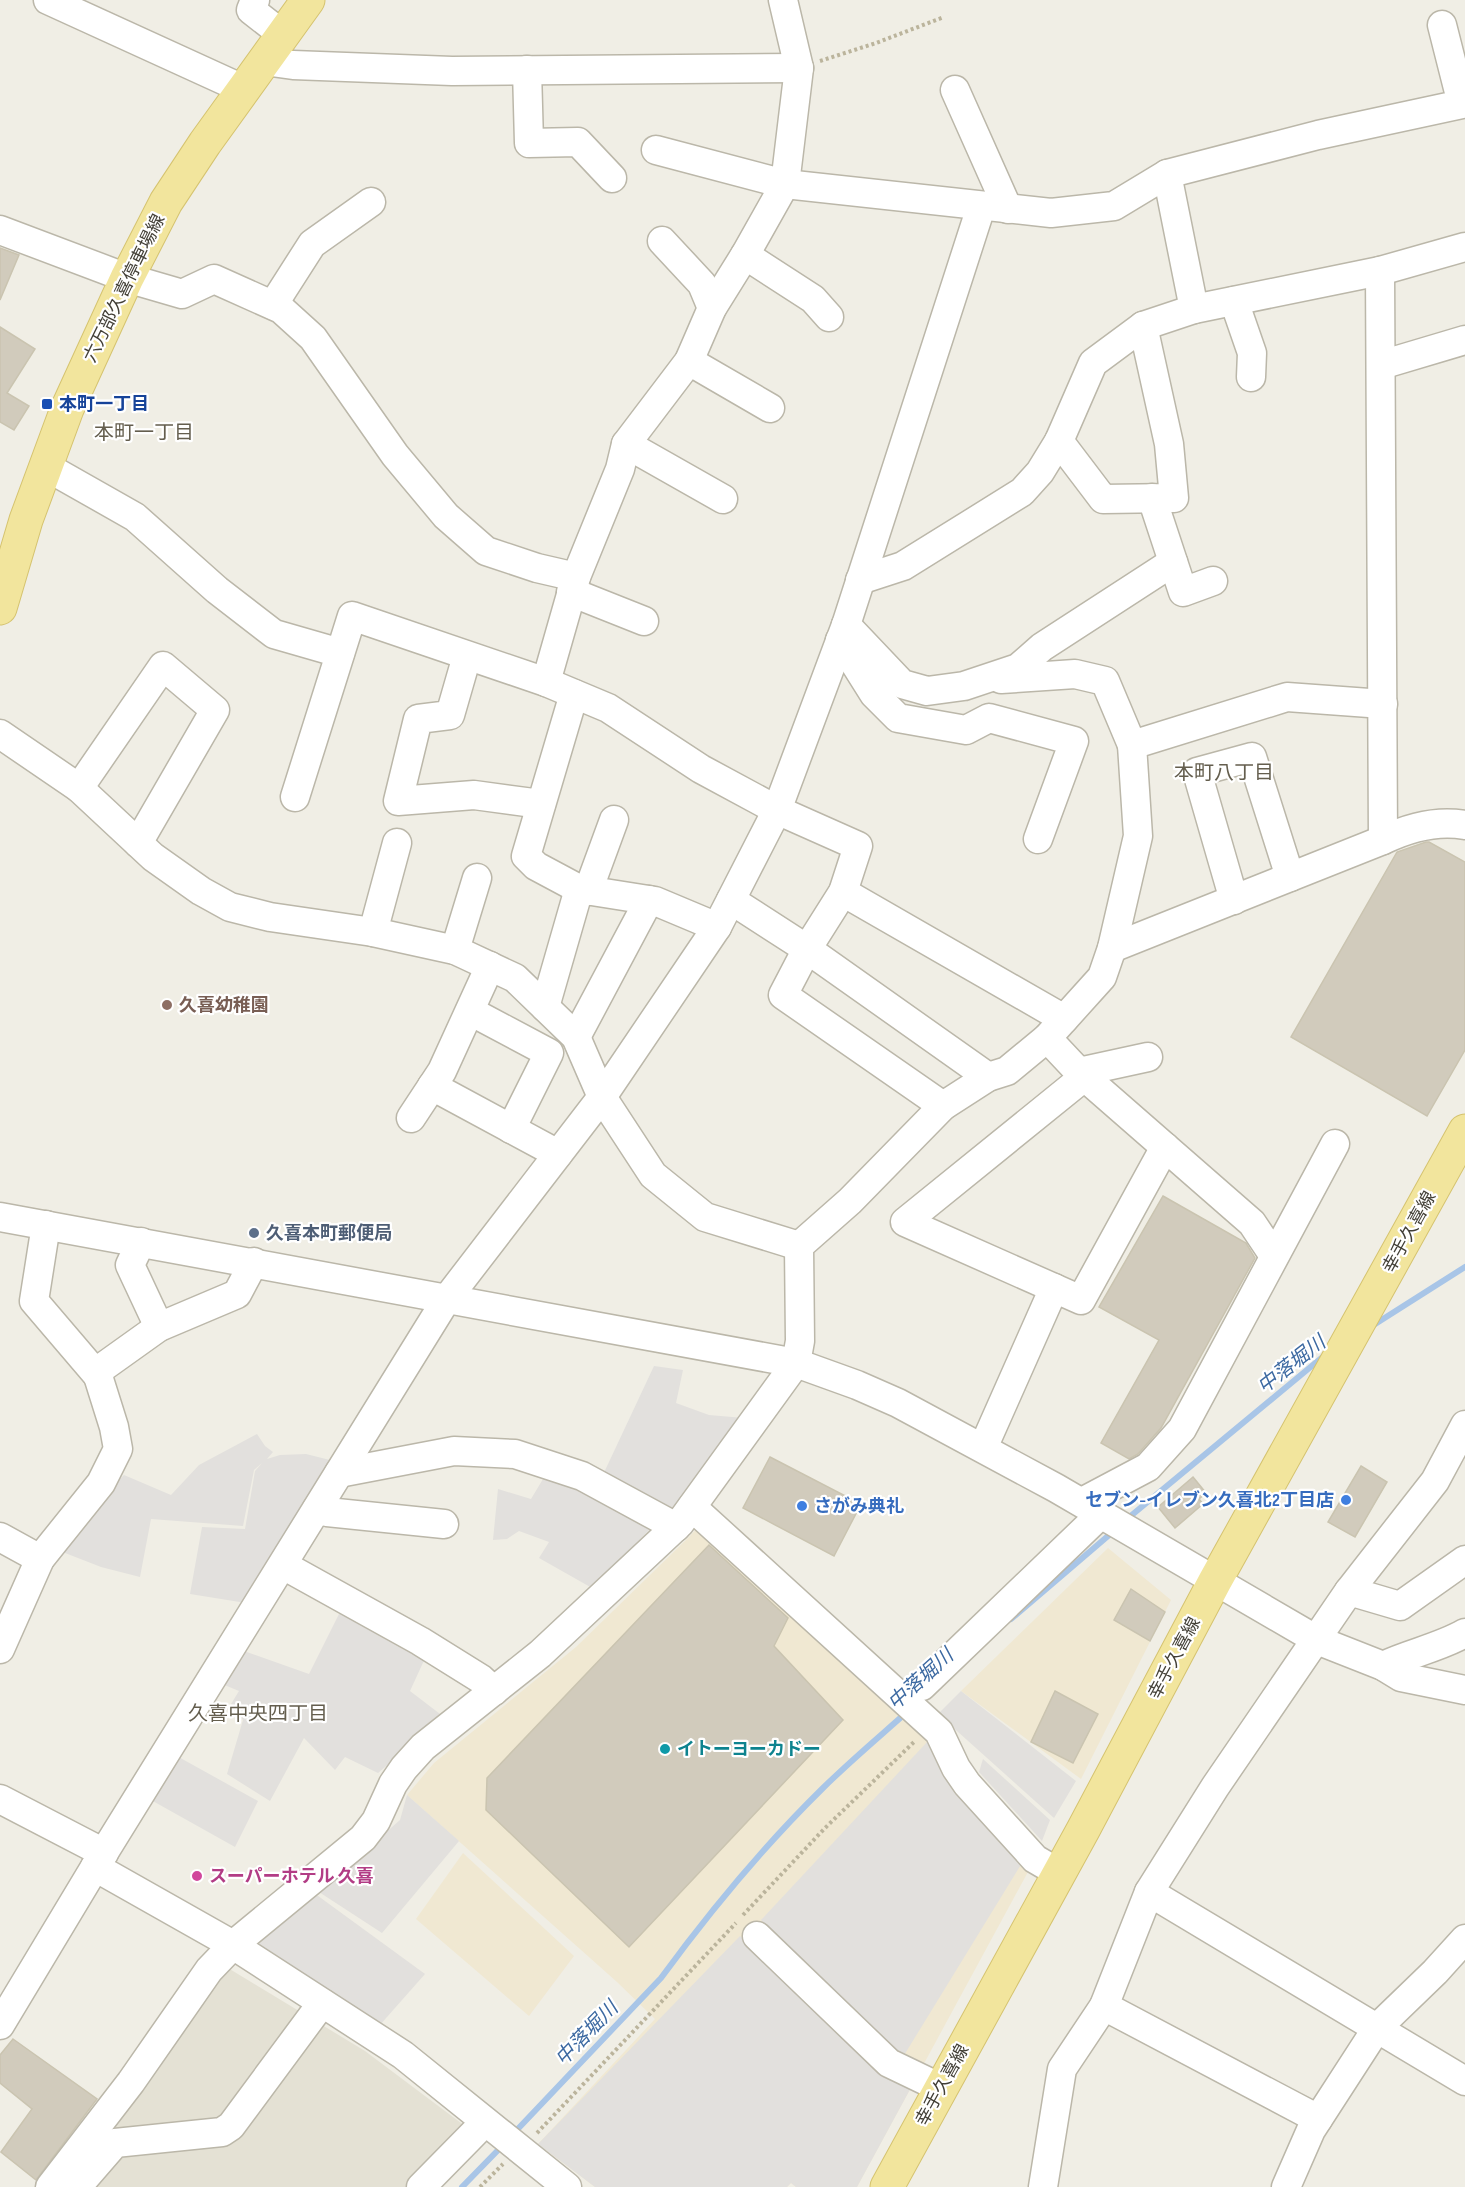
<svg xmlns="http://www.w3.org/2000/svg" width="1465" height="2187" font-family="'Sofia Sans Condensed','Noto Sans JP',sans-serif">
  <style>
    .residential { fill: #e4e1d4 }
    .commercial { fill: #f0e8d2 }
    .parking { fill: #e2e0dd }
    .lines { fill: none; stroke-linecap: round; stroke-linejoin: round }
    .stream { stroke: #a8c5e7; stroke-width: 6 }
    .building { fill: #d1cbbc; stroke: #cac4b0; stroke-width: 1.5 }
    .minor-casing { stroke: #bbb7a9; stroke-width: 31 }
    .major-casing { stroke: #d5c36f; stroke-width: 35 }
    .path { stroke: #bbb49c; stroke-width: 4; stroke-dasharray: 3 3; stroke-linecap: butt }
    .minor { stroke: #fff; stroke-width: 28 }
    .major { stroke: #f2e59d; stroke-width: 33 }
    .transit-dot { fill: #1a4fb4; stroke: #fff; stroke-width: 2 }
    .education-dot { fill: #8d6e63; stroke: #fff; stroke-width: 2 }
    .service-dot { fill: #5c6f8a; stroke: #fff; stroke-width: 2 }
    .shop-dot { fill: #3f7fe0; stroke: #fff; stroke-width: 2 }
    .culture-dot { fill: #0f9aa8; stroke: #fff; stroke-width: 2 }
    .hotel-dot { fill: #d1479c; stroke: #fff; stroke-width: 2 }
    .labels { text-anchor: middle; stroke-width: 4.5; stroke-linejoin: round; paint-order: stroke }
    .street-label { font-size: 18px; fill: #423f36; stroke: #fff }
    .transit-label { font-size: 18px; font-weight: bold; fill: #164399; stroke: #fff; text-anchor: start }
    .education-label { font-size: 18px; font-weight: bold; fill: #785e54; stroke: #fff; text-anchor: start }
    .service-label { font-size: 18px; font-weight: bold; fill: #4e5e75; stroke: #fff; text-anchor: start }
    .shop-label { font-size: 18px; font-weight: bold; fill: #366cbe; stroke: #fff; text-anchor: end }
    .culture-label { font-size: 18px; font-weight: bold; fill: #0d838f; stroke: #fff; text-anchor: start }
    .hotel-label { font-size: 18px; font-weight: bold; fill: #b23c85; stroke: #fff; text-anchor: start }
    .neighbourhood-label { font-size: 20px; fill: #645e4e; stroke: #fff }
    .water-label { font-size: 20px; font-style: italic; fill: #3c69a1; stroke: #fff }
  </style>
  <rect width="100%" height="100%" fill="#f0eee5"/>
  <polygon class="residential" points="228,1968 365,2051 481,2138 434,2187 59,2187"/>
  <g class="commercial">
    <polygon points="714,1510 942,1718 1015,1854 1035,1859 857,2187 796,2187 791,2183 787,2187 595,2187 538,2144 655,2019 617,1982 407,1795 434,1763 576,1647 688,1538"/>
    <polygon points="1108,1548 1171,1600 1081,1779 961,1691"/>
    <polygon points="463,1853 574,1956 529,2016 416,1919"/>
  </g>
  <g class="parking">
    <polygon points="654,1366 683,1370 676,1403 709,1415 744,1418 714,1464 664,1516 601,1479"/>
    <polygon points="257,1434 265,1446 273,1452 267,1459 280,1455 306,1454 334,1461 246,1603 190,1594 202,1527 245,1529 255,1471 262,1463 254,1470 243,1526 151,1519 140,1577 101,1567 60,1551 103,1496 124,1475 171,1495 199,1465"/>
    <polygon points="546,1474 657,1522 592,1588 539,1558 549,1542 519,1531 507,1539 493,1540 498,1489 531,1499"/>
    <polygon points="344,1604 427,1654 410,1691 444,1717 378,1773 345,1757 335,1770 304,1738 270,1801 227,1774 243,1720 231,1704 239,1691 222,1684 241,1650 309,1674"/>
    <polygon points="961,1691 1076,1781 1054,1818 938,1714"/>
    <polygon points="928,1741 1022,1863 903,2057 761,1920"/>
    <polygon points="175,1755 258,1801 235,1847 151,1800"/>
    <polygon points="983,1759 1050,1820 1042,1841 979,1772"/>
    <polygon points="407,1795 459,1841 382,1933 319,1892 400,1820"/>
    <polygon points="314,1893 425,1974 379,2026 258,1947 257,1938"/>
    <polygon points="740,1936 913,2084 857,2187 796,2187 791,2183 787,2187 595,2187 538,2144"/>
  </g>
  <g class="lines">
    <g class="stream">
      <polyline points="1372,1326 1465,1267"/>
      <polyline points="1127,1519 1325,1355"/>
      <polyline points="1011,1619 1115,1530"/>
      <path d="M514 2133 661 1978C708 1914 765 1845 822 1789 849 1762 879 1737 907 1712"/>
      <polyline points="462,2187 503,2145"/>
    </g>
  </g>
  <g class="building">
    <polygon points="0,248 19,255 0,300"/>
    <polygon points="0,327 35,349 7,393 29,406 14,430 0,422"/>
    <polygon points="1426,842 1429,842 1465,862 1465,1050 1427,1116 1291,1037 1397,852"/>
    <polygon points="1163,1196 1246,1243 1255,1258 1161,1428 1138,1454 1129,1459 1101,1443 1159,1340 1099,1307"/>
    <polygon points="770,1457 861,1504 834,1556 743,1508"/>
    <polygon points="1361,1466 1387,1482 1355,1537 1328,1522"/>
    <polygon points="1193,1477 1206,1493 1199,1499 1203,1504 1175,1528 1158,1507"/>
    <polygon points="709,1545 788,1618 774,1646 843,1720 629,1947 486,1810 487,1778"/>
    <polygon points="1131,1589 1165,1612 1150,1641 1114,1620"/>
    <polygon points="1055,1691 1098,1714 1073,1763 1031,1742"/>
    <polygon points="13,2039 97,2099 36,2180 1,2152 32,2109 0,2083 0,2055"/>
  </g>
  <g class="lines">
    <defs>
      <g id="minor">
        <polyline points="48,0 243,89"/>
        <polyline points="255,0 251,10 283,35"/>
        <polyline points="264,61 293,65 452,71 799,68"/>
        <polyline points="527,70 529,143 578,142 612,178"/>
        <polyline points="955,90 1008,209"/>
        <polyline points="656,150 785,184 1051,213 1114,206 1167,174 1318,135 1462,104 1442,25"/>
        <polyline points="1167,174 1194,309 1380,271 1465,247"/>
        <polyline points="0,230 127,278 182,294 214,279 281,309 313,338 395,455 446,516 486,551 537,568 576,577"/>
        <polyline points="662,241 702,284 712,308"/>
        <polyline points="745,255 813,299 829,317"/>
        <polyline points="1380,271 1383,840"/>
        <polyline points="1234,301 1252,353 1251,377"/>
        <polyline points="273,305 312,244 371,202"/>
        <polyline points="689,361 770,408"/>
        <polyline points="1381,365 1465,340"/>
        <polyline points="1059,441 1103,499 1174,498 1169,444 1143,326"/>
        <polyline points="626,444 723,499"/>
        <polyline points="45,466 135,517 217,590 274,634 340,653"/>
        <polyline points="1152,498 1183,592 1213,581"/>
        <polyline points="860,580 903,566 1022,492 1040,472 1059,441 1093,363 1143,326 1194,309"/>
        <polyline points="571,592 644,621"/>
        <polyline points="846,625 902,684 927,691 964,686 1018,668 1042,647 1173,562"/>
        <polyline points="840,640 874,694 898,718 966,730 989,718 1074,741 1038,839"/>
        <polyline points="467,656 450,715 418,719 398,801 474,795 541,804"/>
        <polyline points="1001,679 1075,674 1105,681 1132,745"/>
        <polyline points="546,682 576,577 620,469 626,444 689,361 712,308 745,255 785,184 799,68 783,0"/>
        <polyline points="574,694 526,856 536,866 579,889 655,901 717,927"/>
        <polyline points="0,734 79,788 153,857 201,891 230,907 270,917 373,932 455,950 515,978 576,1037 602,1097 653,1175 705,1217 799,1246"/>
        <polyline points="79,788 163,666 215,710 138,843"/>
        <polyline points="295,797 352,616 546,682 608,708 701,769 777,810 858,846 843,892 807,949 783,995 943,1106"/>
        <polyline points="588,891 614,820"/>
        <polyline points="843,892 1064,1019"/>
        <polyline points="731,900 807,949 988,1077"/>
        <polyline points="1234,900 1197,772 1252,757 1290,877"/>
        <polyline points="373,932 397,843"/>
        <path d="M1112 948 1383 840C1408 828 1437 820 1465 825"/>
        <polyline points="455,950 477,878"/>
        <polyline points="545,1007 579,889"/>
        <polyline points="470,1011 549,1053 511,1129"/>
        <polyline points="576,1037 649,900"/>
        <polyline points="1047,1038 1079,1072 1252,1223 1274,1256"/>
        <polyline points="1079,1072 1148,1057"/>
        <polyline points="1084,1077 905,1222 1081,1300 1165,1147"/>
        <polyline points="432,1086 558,1154"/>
        <polyline points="411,1118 442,1071 490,966"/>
        <polyline points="0,1217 796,1363 857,1385 898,1403 1056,1488 1317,1640 1383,1666 1401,1677 1465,1690"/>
        <polyline points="46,1225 34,1301 98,1376"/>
        <polyline points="141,1242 130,1265 159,1327"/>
        <polyline points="983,1448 1054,1288"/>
        <polyline points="339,1473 454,1451 515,1454 582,1476 676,1527"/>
        <polyline points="1082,1502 1148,1467 1182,1429 1335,1144"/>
        <polyline points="692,1507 939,1732 956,1768 967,1784 1035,1859 1059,1873"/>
        <polyline points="317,1509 327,1512 444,1524"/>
        <polyline points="0,1537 40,1559"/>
        <polyline points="283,1565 420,1641 481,1679 494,1691"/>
        <polyline points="1349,1591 1400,1606 1465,1560"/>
        <polyline points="0,1649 40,1559 101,1483 118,1449 114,1427 98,1376 103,1367 159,1327 237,1294 254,1262"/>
        <path d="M1383 1666C1410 1653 1439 1648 1465 1633"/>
        <polyline points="922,1686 1101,1514"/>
        <polyline points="0,1799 104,1853"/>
        <polyline points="95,1867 233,1945 403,2055 567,2187"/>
        <polyline points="1149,1892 1465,2081"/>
        <polyline points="757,1936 889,2063 941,2088"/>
        <polyline points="1104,2006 1318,2119"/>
        <polyline points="0,2025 95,1867 446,1300 602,1097 717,927 777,810 846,625 981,207"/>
        <polyline points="50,2187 131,2082 209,1970 233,1945 363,1838 376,1821 393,1784 404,1768 423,1747 540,1654 680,1523 796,1363 800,1341 799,1246 850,1201 943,1106 988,1077 1007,1071 1047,1038 1102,977 1112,948 1138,836 1132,745 1287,697 1383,704"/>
        <polyline points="77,2187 115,2143 222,2132 231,2126 322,2003"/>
        <polyline points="421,2187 485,2122"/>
        <polyline points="1043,2187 1062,2069 1104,2006 1149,1892 1215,1787 1349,1591 1435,1481 1465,1425"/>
        <polyline points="1286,2187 1311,2130 1377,2028 1435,1972 1465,1939"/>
      </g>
      <g id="major">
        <polyline points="0,608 26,520 67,409 127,278 166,202 205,143 308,0"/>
        <polyline points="887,2187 1083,1830 1215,1581 1465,1131"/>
      </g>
    </defs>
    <use href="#minor" class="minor-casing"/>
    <use href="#major" class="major-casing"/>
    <g class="path">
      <polyline points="820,61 876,43 944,17"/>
      <polyline points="743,1915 825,1828 915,1741"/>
      <polyline points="537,2133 736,1923"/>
      <polyline points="480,2187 503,2164"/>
    </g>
    <use href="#minor" class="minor"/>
    <use href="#major" class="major"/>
  </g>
  <rect class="transit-dot" x="41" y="398" width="12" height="12" rx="3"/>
  <circle class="education-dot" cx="167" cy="1005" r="6"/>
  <circle class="service-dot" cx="254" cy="1233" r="6"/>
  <g class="shop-dot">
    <circle cx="1346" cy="1500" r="6"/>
    <circle cx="802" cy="1506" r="6"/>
  </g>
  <circle class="culture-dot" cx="665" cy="1749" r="6"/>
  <circle class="hotel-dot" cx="197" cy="1876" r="6"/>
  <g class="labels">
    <g class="street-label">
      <text transform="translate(124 288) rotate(-64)" y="6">六万部久喜停車場線</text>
      <text transform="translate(1409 1232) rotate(-61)" y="6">幸手久喜線</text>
      <text transform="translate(1174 1658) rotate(-62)" y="6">幸手久喜線</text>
      <text transform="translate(942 2085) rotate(-61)" y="6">幸手久喜線</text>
    </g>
    <g class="transit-label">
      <text x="59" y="410">本町一丁目</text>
    </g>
    <g class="education-label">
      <text x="179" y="1011">久喜幼稚園</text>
    </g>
    <g class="service-label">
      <text x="266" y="1239">久喜本町郵便局</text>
    </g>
    <g class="shop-label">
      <text x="1334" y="1506">セブン-イレブン久喜北2丁目店</text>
      <text x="814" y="1512" text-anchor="start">さがみ典礼</text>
    </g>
    <g class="culture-label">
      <text x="677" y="1755">イトーヨーカドー</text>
    </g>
    <g class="hotel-label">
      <text x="209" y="1882">スーパーホテル 久喜</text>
    </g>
    <g class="neighbourhood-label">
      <text x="144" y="439">本町一丁目</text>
      <text x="1224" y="779">本町八丁目</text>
      <text x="258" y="1720">久喜中央四丁目</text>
    </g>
    <g class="water-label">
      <text transform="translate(1291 1364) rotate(-38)" y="7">中落堀川</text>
      <text transform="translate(920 1679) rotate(-42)" y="7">中落堀川</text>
      <text transform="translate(586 2033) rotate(-46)" y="7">中落堀川</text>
    </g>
  </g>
</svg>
